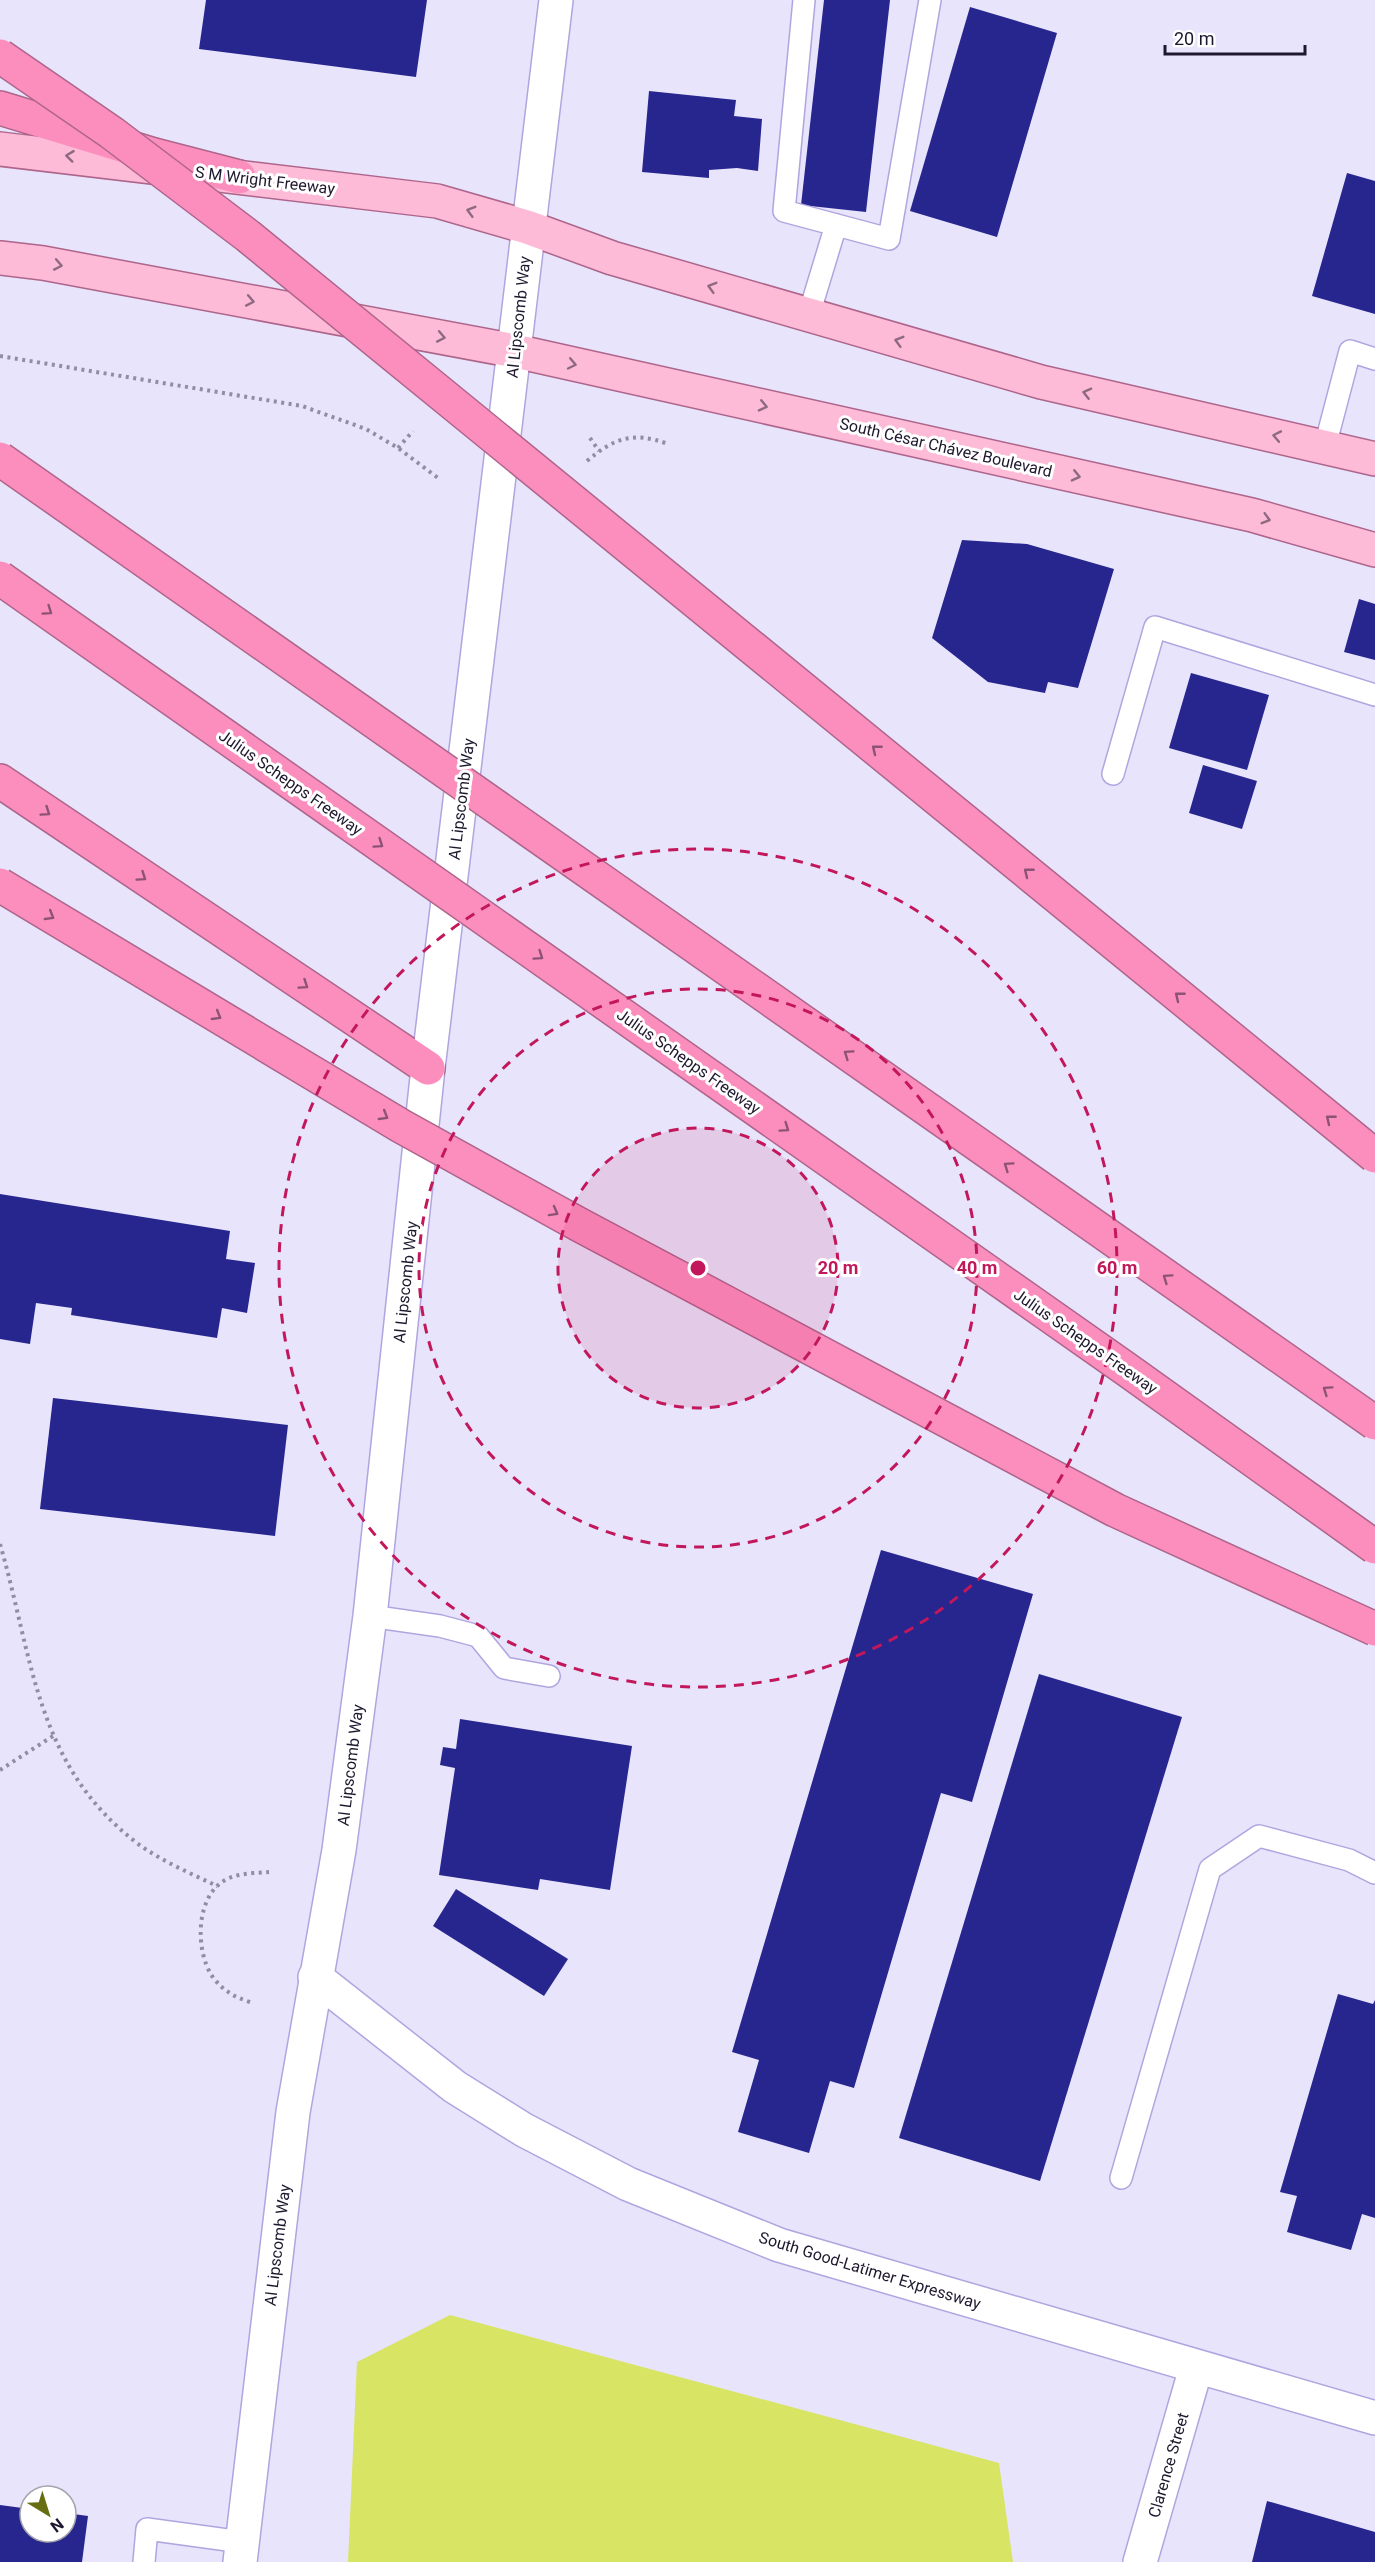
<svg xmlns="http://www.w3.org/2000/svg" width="1375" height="2562" font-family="Roboto,sans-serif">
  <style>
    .pitch { fill: #d8e463 }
    .building { fill: #27268f }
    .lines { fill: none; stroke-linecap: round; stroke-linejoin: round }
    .lane-casing { stroke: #b1a5df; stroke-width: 24 }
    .street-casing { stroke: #b1a5df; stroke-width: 36 }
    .secondary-casing { stroke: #b1a5df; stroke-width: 36 }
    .primary-casing { stroke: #ae658b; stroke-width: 36 }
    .highway-casing { stroke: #ae658b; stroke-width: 36 }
    .path { stroke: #928da5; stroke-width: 4; stroke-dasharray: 3 4.5; stroke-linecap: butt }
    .lane { stroke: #fff; stroke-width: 21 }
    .street { stroke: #fff; stroke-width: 33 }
    .secondary { stroke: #fff; stroke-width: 33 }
    .primary { stroke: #fdbbd7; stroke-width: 33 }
    .highway { stroke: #fc8ebd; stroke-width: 33 }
    .highway-bridge-casing { stroke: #ae658b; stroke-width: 36; stroke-linecap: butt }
    .highway-bridge { stroke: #fc8ebd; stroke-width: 33 }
    .oneway { stroke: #8e6a82 }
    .oneway2 { stroke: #8d5376 }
    .ring { fill: none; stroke: #c2185b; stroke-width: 3; stroke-dasharray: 10 8 }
    .labels { text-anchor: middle; stroke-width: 6; stroke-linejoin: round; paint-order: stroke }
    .street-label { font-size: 16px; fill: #1e182e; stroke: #fff }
    .centre { fill: #c2185b; stroke: #fff; stroke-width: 3 }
    .ring-label { font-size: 18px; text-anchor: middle; font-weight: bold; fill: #c2185b; stroke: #fff; stroke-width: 6; stroke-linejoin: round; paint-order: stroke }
  </style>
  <rect width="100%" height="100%" fill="#e8e4fc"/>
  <polygon class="pitch" points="450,2315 999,2463 1013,2562 348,2562 357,2362"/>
  <g class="building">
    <polygon points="206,0 427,0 416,77 199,49"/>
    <polygon points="824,0 890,0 866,212 801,205"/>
    <polygon points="970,7 1057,33 997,237 910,211"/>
    <polygon points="649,91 736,100 734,116 762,119 758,171 737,168 709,170 709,178 642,172"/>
    <polygon points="1347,173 1375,181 1375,314 1312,296"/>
    <polygon points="962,540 1027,544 1114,569 1078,688 1048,682 1045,693 988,682 932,638"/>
    <polygon points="1359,599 1375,604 1375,660 1344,652"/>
    <polygon points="1191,673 1269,695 1247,770 1169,748"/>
    <polygon points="1203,765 1257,781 1242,829 1189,813"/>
    <polygon points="0,1194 230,1231 226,1259 255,1263 247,1313 222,1308 217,1338 71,1315 72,1308 36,1303 30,1344 0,1339"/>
    <polygon points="53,1398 288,1425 275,1536 40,1509"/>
    <polygon points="881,1550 1033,1594 972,1802 941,1793 854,2088 830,2081 809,2153 738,2132 759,2060 732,2052"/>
    <polygon points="1039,1674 1182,1717 1040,2181 899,2138"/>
    <polygon points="460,1719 632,1746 610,1890 540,1879 538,1890 439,1875 455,1768 440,1765 443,1747 456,1749"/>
    <polygon points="456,1889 568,1959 544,1996 433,1926"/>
    <polygon points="1338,1994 1373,2004 1375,2000 1375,2218 1362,2214 1351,2250 1287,2232 1297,2196 1280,2192"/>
    <polygon points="1267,2501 1375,2532 1375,2562 1252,2562"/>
    <polygon points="0,2505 30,2509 30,2532 66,2532 66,2513 88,2516 82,2562 0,2562"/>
  </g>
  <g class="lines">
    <defs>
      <g id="lane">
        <polyline points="804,0 784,211 889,239 930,0"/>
        <polyline points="809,314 836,225"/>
        <polyline points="1325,446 1350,351 1375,359"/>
        <polyline points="1113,774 1155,627 1375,695"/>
        <polyline points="370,1616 440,1626 478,1636 504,1668 549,1676"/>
        <polyline points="1121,2178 1210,1869 1259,1836 1349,1860 1375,1873"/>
        <polyline points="144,2562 147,2529 242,2542"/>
      </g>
      <polyline id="street" points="1140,2562 1196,2368"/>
      <g id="secondary">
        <polyline points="315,1977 455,2087 524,2130 628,2184 779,2245 1375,2418"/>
        <polyline points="240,2562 293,2112 339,1850 370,1616 428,1068 556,0"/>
      </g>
      <g id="primary">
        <polyline points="0,149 437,201 527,227 612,258 1041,382 1375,459"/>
        <polyline points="0,258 43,263 515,351 1252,515 1375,550"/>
      </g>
      <g id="highway">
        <polyline points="0,108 154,155 239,177"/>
        <polyline points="0,781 428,1068"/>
      </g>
    </defs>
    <use href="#lane" class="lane-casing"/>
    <use href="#street" class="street-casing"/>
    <use href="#secondary" class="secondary-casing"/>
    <use href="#primary" class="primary-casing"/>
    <use href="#highway" class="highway-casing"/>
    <g class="path">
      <polyline points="0,356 302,406 366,429 398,448 438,478"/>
      <polyline points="590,438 599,451"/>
      <polyline points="398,448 413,431"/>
      <path d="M587 461C614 438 633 431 668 444"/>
      <path d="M0 1544C33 1657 35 1765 137 1843 161 1861 190 1873 217 1886"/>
      <polyline points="0,1770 53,1736"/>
      <path d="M250 2002C234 1997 222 1990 212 1976 195 1950 195 1895 227 1879 240 1873 255 1873 269 1872"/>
    </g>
    <use href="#lane" class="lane"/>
    <use href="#street" class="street"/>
    <use href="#secondary" class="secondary"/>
    <use href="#primary" class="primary"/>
    <use href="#highway" class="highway"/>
    <defs>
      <g id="highway-bridge">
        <polyline points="0,56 112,133 248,236 1375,1156"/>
        <polyline points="0,459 1375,1423"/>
        <polyline points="0,578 1126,1369 1375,1547"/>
        <polyline points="0,885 401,1126 578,1224 1115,1510 1375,1629"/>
      </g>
    </defs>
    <use href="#highway-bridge" class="highway-bridge-casing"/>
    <use href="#highway-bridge" class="highway-bridge"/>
  </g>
  <defs><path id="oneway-chevron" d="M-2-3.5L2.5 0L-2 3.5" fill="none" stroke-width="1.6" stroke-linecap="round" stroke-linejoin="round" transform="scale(1.5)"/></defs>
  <g class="oneway">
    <use href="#oneway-chevron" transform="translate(70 156) rotate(-173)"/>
    <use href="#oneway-chevron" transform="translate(471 211) rotate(-164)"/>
    <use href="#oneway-chevron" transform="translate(58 265) rotate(11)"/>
    <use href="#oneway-chevron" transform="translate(712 287) rotate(-164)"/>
    <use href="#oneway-chevron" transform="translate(250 301) rotate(11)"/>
    <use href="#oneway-chevron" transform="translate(441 337) rotate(11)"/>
    <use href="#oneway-chevron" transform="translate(899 341) rotate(-164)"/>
    <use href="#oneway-chevron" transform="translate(572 364) rotate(12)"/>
    <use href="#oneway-chevron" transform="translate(1087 393) rotate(-166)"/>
    <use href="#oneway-chevron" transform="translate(763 406) rotate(13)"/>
    <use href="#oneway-chevron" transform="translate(1277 436) rotate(-169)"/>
    <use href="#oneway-chevron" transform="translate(1076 476) rotate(13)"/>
    <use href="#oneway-chevron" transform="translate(1266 519) rotate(16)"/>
  </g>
  <g class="oneway2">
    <use href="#oneway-chevron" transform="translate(48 611) rotate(35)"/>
    <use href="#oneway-chevron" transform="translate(876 749) rotate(-141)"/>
    <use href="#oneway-chevron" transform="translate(46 812) rotate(34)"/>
    <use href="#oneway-chevron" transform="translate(379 844) rotate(35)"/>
    <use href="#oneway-chevron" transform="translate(1028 872) rotate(-141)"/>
    <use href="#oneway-chevron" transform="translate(142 877) rotate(34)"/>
    <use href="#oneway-chevron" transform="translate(50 916) rotate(31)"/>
    <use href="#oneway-chevron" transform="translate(539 956) rotate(35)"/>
    <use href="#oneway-chevron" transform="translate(304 985) rotate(34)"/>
    <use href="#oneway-chevron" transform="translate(1179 996) rotate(-141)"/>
    <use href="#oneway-chevron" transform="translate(217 1016) rotate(31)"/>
    <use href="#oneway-chevron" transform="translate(848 1054) rotate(-145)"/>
    <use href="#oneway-chevron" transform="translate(384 1116) rotate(31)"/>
    <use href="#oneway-chevron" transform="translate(1330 1119) rotate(-141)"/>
    <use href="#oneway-chevron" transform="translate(785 1128) rotate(35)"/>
    <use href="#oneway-chevron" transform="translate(1008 1166) rotate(-145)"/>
    <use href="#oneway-chevron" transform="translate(554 1212) rotate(29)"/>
    <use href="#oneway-chevron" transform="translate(1167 1278) rotate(-145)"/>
    <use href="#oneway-chevron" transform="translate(1327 1390) rotate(-145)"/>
  </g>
  <circle cx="698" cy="1268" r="140" fill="#c2185b" fill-opacity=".12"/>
  <g class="ring">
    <circle cx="698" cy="1268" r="140"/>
    <circle cx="698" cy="1268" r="279"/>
    <circle cx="698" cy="1268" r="419"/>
  </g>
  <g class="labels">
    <g class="street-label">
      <text transform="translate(265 180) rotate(7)" y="6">S M Wright Freeway</text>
      <text transform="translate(518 317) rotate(-84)" y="6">Al Lipscomb Way</text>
      <text transform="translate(946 447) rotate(13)" y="6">South César Chávez Boulevard</text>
      <text transform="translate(291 782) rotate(35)" y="6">Julius Schepps Freeway</text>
      <text transform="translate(461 799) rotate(-83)" y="6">Al Lipscomb Way</text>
      <text transform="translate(689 1061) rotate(35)" y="6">Julius Schepps Freeway</text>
      <text transform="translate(405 1282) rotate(-84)" y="6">Al Lipscomb Way</text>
      <text transform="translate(1086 1341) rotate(35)" y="6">Julius Schepps Freeway</text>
      <text transform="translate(350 1765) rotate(-83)" y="6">Al Lipscomb Way</text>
      <text transform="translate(277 2245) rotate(-83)" y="6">Al Lipscomb Way</text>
      <text transform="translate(870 2270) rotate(17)" y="6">South Good-Latimer Expressway</text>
      <text transform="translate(1168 2465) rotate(-74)" y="6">Clarence Street</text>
    </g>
  </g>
  <circle cx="698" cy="1268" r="9" class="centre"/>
  <g class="ring-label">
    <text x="838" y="1274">20 m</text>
    <text x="977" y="1274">40 m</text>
    <text x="1117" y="1274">60 m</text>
  </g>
  <g transform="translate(48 2514) rotate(142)"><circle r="28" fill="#ffffff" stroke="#a5a3ab" stroke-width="1.5"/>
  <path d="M0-4.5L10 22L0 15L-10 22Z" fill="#666d12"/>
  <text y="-9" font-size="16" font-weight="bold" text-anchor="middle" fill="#1e182e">N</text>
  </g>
  <path d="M1165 45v9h140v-9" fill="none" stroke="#1e182e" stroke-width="3"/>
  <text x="1174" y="45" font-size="18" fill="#1e182e" stroke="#ffffff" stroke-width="4.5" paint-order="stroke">20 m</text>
</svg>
